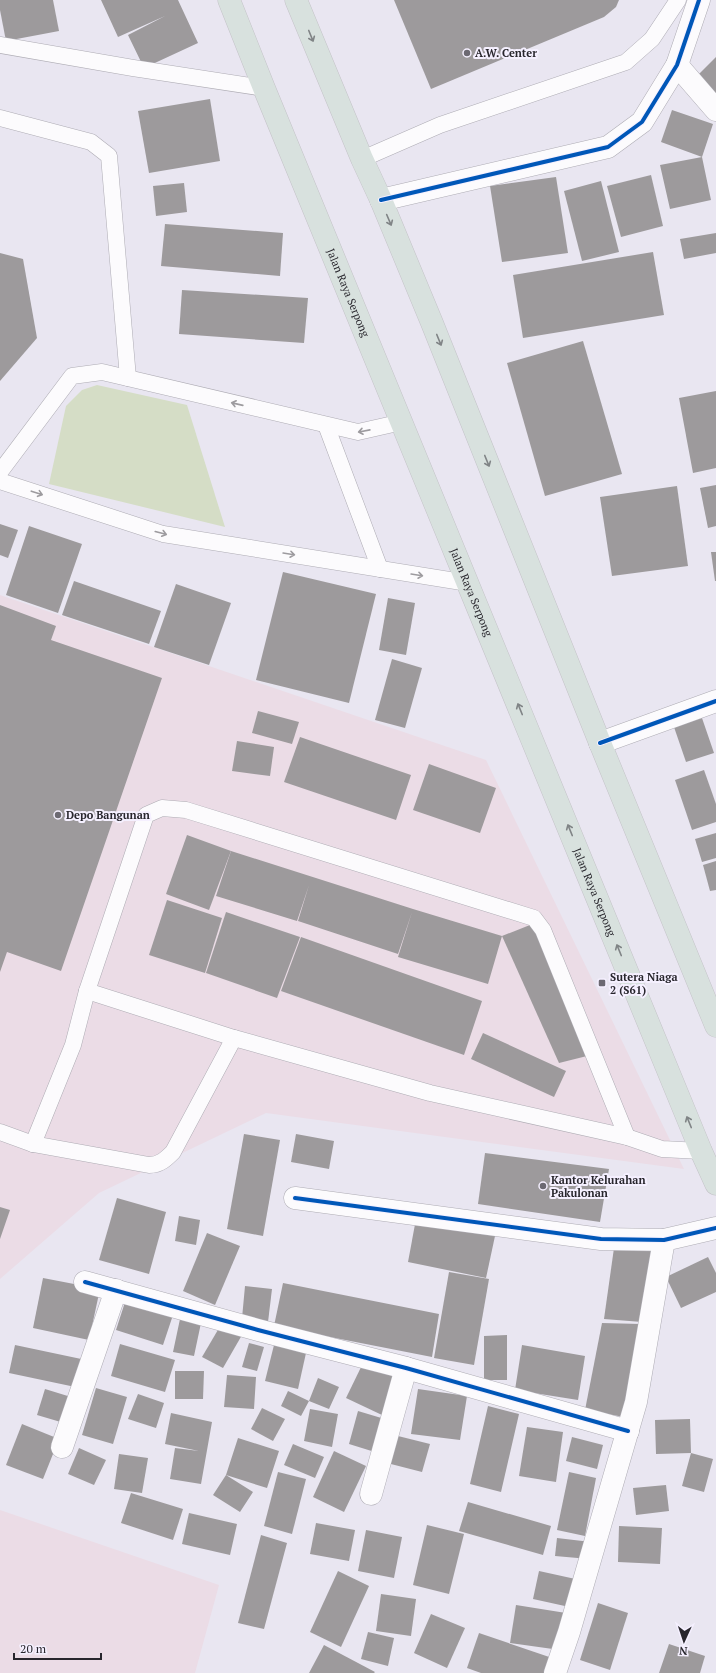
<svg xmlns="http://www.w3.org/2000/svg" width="716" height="1673" font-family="'PT Serif',serif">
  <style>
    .commercial { fill: #ebdce6 }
    .green { fill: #d5ddc6 }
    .building { fill: #9d9a9c }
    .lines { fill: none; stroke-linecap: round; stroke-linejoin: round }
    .lane-casing { stroke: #aeacb4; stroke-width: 17 }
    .street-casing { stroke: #aeacb4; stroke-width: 23 }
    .primary-casing { stroke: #c4c3c8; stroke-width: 23 }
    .lane { stroke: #fcfbfd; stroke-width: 16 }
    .street { stroke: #fcfbfd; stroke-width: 22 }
    .primary { stroke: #d8e1de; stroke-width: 22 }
    .cycleway-casing { stroke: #f5f0ff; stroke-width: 6 }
    .cycleway { stroke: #0057b8; stroke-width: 4 }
    .oneway { stroke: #808486 }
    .oneway2 { stroke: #9d9b9f }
    .poi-dot { fill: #6c6972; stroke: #f5f0ff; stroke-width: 1.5 }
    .labels { text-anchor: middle; stroke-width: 4; stroke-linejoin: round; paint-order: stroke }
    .poi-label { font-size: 11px; font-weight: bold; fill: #28262d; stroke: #f5f0ff; text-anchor: start }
    .street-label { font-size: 11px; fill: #28262d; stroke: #f5f0ff }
  </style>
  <rect width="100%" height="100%" fill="#e9e6f1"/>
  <g class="commercial">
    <polygon points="0,595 486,760 684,1169 266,1113 99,1193 0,1279"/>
    <polygon points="0,1510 219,1585 195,1673 0,1673"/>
  </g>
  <polygon class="green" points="97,385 187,405 225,527 49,484 66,406 82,390"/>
  <g class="building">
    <polygon points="0,0 53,0 59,31 6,41 0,10"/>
    <polygon points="101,0 178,0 198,43 144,68 128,35 165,16 118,37"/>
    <polygon points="394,0 619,0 616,7 604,17 431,89"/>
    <polygon points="716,57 716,99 695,78"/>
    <polygon points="210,99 220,161 149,173 138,111"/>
    <polygon points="672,110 713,124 702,157 711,200 670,209 660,165 702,157 661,142"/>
    <polygon points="651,175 663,226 621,237 607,186"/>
    <polygon points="556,177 568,253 502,262 490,186"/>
    <polygon points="601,181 619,252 582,261 564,191"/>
    <polygon points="184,183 187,212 156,216 153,186"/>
    <polygon points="165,224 283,233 280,276 161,266"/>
    <polygon points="716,233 716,253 684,259 680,239"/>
    <polygon points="653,252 664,315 523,338 513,275"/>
    <polygon points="0,253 23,259 37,338 0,381"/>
    <polygon points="182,290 308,298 304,343 179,334"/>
    <polygon points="583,341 622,474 545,496 507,363"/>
    <polygon points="716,391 716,468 693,473 679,398"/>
    <polygon points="716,485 716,526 708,528 700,488"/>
    <polygon points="677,486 688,566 612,576 600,497"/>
    <polygon points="0,524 18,530 8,558 0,555"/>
    <polygon points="29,526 82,544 58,613 6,595"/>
    <polygon points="711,552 716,552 716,581 715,581"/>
    <polygon points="283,572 376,594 349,703 256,680"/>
    <polygon points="74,581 161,611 149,644 62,615"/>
    <polygon points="176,584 231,603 209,665 154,647"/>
    <polygon points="388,598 415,603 406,655 379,650"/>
    <polygon points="0,605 56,626 51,640 162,678 61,971 7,952 0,972"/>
    <polygon points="392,659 422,668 405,728 375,720"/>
    <polygon points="258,711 299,722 292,744 252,733"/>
    <polygon points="702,718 714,753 686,762 674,727"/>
    <polygon points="300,737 411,775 396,820 284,782"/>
    <polygon points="237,741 274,747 270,776 232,771"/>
    <polygon points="429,764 496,788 480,833 413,810"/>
    <polygon points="704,770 716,804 716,822 692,830 675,780"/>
    <polygon points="716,833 716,858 702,862 695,839"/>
    <polygon points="187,835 231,851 209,910 166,894"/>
    <polygon points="231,851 413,909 502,936 488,984 398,957 412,912 398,954 298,921 309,885 297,921 216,896"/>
    <polygon points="716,861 716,890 710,891 703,865"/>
    <polygon points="167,900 222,918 205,973 149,955"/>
    <polygon points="226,912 300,937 277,998 206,973"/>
    <polygon points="535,923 587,1056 559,1063 502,936"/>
    <polygon points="301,937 482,1001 464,1055 281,991"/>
    <polygon points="483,1033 566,1071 554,1097 471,1059"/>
    <polygon points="244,1134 280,1140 263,1236 227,1229"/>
    <polygon points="296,1134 334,1141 329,1169 291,1162"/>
    <polygon points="485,1153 609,1169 600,1222 478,1204"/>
    <polygon points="117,1198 166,1212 149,1274 99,1260"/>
    <polygon points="0,1207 10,1210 0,1239"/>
    <polygon points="179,1216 200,1220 196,1245 175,1241"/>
    <polygon points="416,1219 495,1236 486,1278 408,1262"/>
    <polygon points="207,1233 240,1246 215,1305 183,1291"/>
    <polygon points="614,1248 653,1251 642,1322 604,1319"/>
    <polygon points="708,1257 716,1273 716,1292 681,1308 666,1277"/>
    <polygon points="449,1272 489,1279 474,1365 434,1358"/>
    <polygon points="43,1278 100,1289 89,1340 33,1328"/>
    <polygon points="283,1283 439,1314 432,1357 274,1326"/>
    <polygon points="245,1286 272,1289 268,1322 242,1318"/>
    <polygon points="127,1296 174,1312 163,1345 116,1330"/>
    <polygon points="180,1319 201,1323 194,1356 173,1352"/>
    <polygon points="222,1323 242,1335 223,1368 202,1357"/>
    <polygon points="602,1323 641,1324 624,1417 585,1410"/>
    <polygon points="507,1335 507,1380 484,1380 484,1336"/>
    <polygon points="276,1337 308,1344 298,1389 265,1381"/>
    <polygon points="249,1343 264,1347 257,1371 242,1367"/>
    <polygon points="120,1344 175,1360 165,1392 111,1376"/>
    <polygon points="15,1345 86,1360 80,1388 9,1373"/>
    <polygon points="522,1345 585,1356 578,1400 515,1390"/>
    <polygon points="365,1359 400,1376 382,1415 346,1398"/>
    <polygon points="175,1371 204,1371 203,1399 175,1399"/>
    <polygon points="227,1375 256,1377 254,1409 224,1407"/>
    <polygon points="318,1378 339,1387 329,1409 309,1401 301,1416 281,1406 288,1391 309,1401"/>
    <polygon points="96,1388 127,1397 113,1444 82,1435"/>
    <polygon points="45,1389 71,1397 64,1423 37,1415"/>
    <polygon points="418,1389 467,1396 460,1440 411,1434"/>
    <polygon points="138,1394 164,1403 156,1428 128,1419"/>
    <polygon points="488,1406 519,1414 501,1492 470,1484"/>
    <polygon points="262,1408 285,1419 273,1441 251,1429"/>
    <polygon points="310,1409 338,1414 332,1447 304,1441"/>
    <polygon points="358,1411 388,1420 378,1453 349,1444"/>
    <polygon points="171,1413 212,1422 201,1484 170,1479 175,1448 199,1451 165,1444"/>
    <polygon points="690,1419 691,1453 656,1454 655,1420"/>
    <polygon points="22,1424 59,1439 43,1479 6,1465"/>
    <polygon points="527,1427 563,1432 556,1482 519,1476"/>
    <polygon points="394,1435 430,1444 422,1472 387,1463"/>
    <polygon points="572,1437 603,1445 597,1469 566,1461"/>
    <polygon points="238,1438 279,1451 267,1488 226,1475 253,1492 240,1512 213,1495 226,1475"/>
    <polygon points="293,1444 324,1457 315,1478 284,1465"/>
    <polygon points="79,1448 106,1460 94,1485 68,1474"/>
    <polygon points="334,1451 366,1466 344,1512 313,1497"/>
    <polygon points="691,1453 713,1459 704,1492 682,1486"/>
    <polygon points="119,1454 148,1458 142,1493 114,1489"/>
    <polygon points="278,1472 306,1479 292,1534 264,1526"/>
    <polygon points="569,1472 596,1478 585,1536 557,1530"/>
    <polygon points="666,1485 669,1511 636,1515 633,1488"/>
    <polygon points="131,1493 183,1509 173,1540 121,1523"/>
    <polygon points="468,1502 551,1526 543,1555 459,1531"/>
    <polygon points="189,1513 237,1524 230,1555 182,1544"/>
    <polygon points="316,1523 355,1530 349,1561 310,1554"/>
    <polygon points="427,1525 464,1534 449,1594 413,1585"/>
    <polygon points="619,1526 662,1528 660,1564 618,1562"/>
    <polygon points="366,1530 402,1537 394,1578 358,1571"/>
    <polygon points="261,1535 287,1543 264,1629 238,1623"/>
    <polygon points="557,1538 591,1542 589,1559 555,1556"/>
    <polygon points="338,1571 369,1586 341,1647 310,1632"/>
    <polygon points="539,1571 580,1580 574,1608 533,1599"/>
    <polygon points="381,1594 416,1599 411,1636 376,1631"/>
    <polygon points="598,1603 628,1613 610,1670 580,1660"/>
    <polygon points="516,1605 566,1613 560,1650 510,1643"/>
    <polygon points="431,1614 465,1628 447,1668 414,1653"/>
    <polygon points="368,1632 394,1638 388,1666 361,1659"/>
    <polygon points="479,1633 558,1660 554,1673 481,1673 467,1668"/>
    <polygon points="669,1644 705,1656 700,1673 659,1673"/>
    <polygon points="324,1645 375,1672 374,1673 309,1673"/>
  </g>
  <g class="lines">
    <defs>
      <g id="lane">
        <polyline points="0,45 133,68 264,88"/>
        <polyline points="0,118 91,142 109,156 128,378"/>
        <polyline points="362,159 440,125 626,62 652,39 678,0"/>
        <polyline points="326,425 380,569"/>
        <polyline points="0,472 72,376 102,372 358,432 402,422"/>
        <polyline points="0,481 163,534 468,583"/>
        <polyline points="234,1038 87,991 146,815 162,808 186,810 534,918 543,930 627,1137"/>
        <path d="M0 1132 33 1144 149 1165C160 1165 166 1159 173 1152L234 1038 430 1093 627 1137 662 1149 701 1151"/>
        <polyline points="33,1144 73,1045 87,991"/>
      </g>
      <g id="street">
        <polyline points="677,65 716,110"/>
        <polyline points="381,200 608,147 642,122 677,65 699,0"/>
        <polyline points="600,743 716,701"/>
        <polyline points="295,1198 601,1239 664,1240 716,1228"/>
        <polyline points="85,1282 258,1330 406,1368 628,1431"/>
        <polyline points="62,1447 116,1290"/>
        <polyline points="371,1494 406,1368"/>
        <polyline points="555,1673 569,1632 636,1402 664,1240"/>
      </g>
      <g id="primary">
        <path id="s1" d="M229 0 264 88 701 1151 716 1184"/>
        <polyline points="296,0 362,159 381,200 432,323 600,743 716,1026"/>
      </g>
    </defs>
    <use href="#lane" class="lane-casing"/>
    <use href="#street" class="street-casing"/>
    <use href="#primary" class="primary-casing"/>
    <use href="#lane" class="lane"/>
    <use href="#street" class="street"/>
    <use href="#primary" class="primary"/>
    <defs>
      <g id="cycleway">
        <polyline points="381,200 608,147 642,122 677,65 699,0"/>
        <polyline points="600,743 716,701"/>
        <polyline points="295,1198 601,1239 664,1240 716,1228"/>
        <polyline points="85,1282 258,1330 406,1368 628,1431"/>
      </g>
    </defs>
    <use href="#cycleway" class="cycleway-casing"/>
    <use href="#cycleway" class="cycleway"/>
  </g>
  <defs><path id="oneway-shaft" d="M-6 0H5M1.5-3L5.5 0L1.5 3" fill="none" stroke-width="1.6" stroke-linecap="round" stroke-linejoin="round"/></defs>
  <g class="oneway">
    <use href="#oneway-shaft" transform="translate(311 36) rotate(68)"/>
    <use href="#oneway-shaft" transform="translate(389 220) rotate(67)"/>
    <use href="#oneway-shaft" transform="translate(439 340) rotate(68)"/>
    <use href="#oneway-shaft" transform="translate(487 461) rotate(68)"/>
    <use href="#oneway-shaft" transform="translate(520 709) rotate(-112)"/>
    <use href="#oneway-shaft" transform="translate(570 830) rotate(-112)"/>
    <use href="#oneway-shaft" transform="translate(619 950) rotate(-112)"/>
    <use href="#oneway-shaft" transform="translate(689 1122) rotate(-112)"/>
  </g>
  <g class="oneway2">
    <use href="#oneway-shaft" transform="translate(237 404) rotate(-167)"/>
    <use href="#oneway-shaft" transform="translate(364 431) rotate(169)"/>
    <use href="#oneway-shaft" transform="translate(37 493) rotate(18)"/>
    <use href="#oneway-shaft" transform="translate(161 533) rotate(15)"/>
    <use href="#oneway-shaft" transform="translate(289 554) rotate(9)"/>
    <use href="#oneway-shaft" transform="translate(417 575) rotate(9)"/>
  </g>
  <g class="poi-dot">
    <circle cx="467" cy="53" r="4"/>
    <circle cx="58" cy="815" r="4"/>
    <rect x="598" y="979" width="8" height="8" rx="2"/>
    <circle cx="543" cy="1186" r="4"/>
  </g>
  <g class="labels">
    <g class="poi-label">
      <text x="475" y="57">A.W. Center</text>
      <text x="66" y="819">Depo Bangunan</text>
      <text x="610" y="981">Sutera Niaga<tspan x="610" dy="13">2 (S61)</tspan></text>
      <text x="551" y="1184">Kantor Kelurahan<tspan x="551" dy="13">Pakulonan</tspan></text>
    </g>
    <g class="street-label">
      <text dy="4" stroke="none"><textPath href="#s1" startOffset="316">Jalan Raya Serpong</textPath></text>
      <text dy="4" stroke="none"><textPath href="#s1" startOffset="640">Jalan Raya Serpong</textPath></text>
      <text dy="4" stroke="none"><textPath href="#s1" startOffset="964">Jalan Raya Serpong</textPath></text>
    </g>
  </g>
  <g transform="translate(684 1641) rotate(183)" stroke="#f5f0ff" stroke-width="3" paint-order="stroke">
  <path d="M0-3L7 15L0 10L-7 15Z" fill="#28262d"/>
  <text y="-6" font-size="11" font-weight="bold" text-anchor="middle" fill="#28262d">N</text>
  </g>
  <path d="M14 1653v6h87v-6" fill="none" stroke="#28262d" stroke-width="2"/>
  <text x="20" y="1653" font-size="12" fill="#28262d" stroke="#f5f0ff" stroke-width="3" paint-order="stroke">20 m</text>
</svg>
